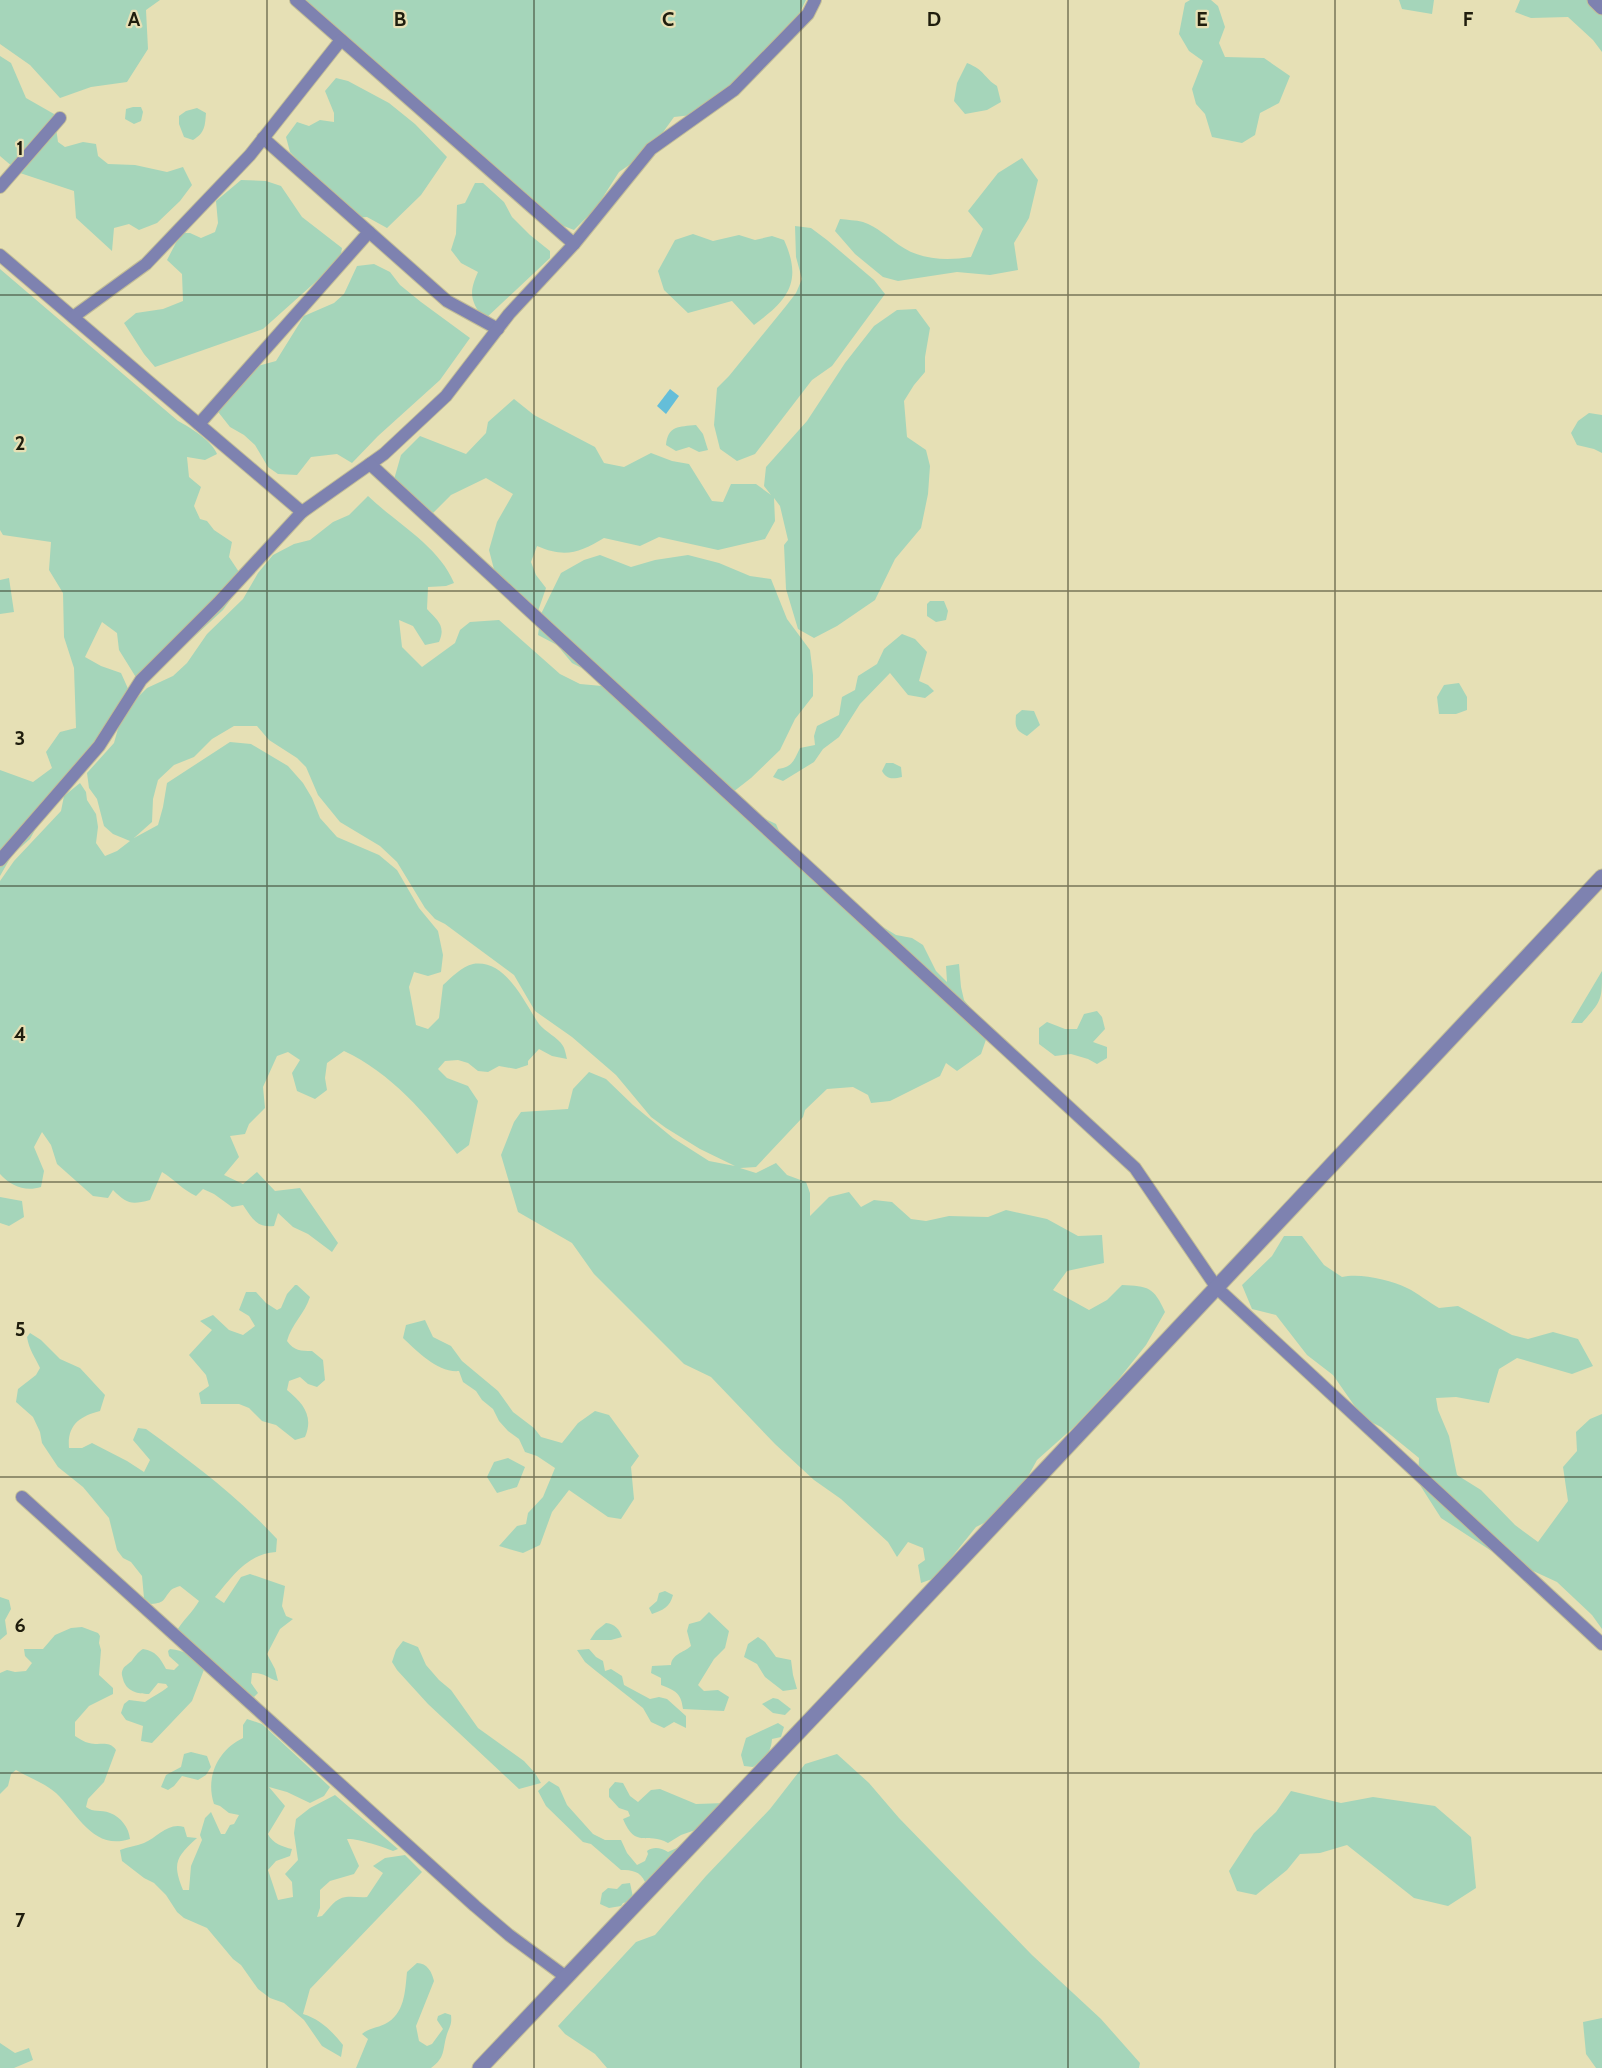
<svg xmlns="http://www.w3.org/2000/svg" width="1602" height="2068" font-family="Cabin,sans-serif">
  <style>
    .green { fill: #a5d5ba }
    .water { fill: #64bed9 }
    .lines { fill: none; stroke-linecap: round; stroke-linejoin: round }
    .minor-casing { stroke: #c2bd97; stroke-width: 14 }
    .tertiary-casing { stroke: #c2bd97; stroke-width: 17 }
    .minor { stroke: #7e82b0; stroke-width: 12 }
    .tertiary { stroke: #7e82b0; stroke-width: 15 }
    .grid { fill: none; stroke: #1f1d0d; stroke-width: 1.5; stroke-opacity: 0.55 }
    .grid-label { font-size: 20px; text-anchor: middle; font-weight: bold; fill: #1f1d0d; stroke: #e6e0b5; stroke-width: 4.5; stroke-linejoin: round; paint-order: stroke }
  </style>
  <rect width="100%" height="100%" fill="#e6e0b5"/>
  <g class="green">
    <polygon points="0,0 160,0 146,10 148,49 127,82 91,87 60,98 30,65 0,44"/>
    <polygon points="300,0 806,0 799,14 728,87 692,115 674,117 661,135 635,161 619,172 596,208 574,230 556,223"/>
    <polygon points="1190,0 1211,0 1218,6 1225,27 1219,43 1225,57 1264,58 1290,76 1279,103 1260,113 1255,135 1242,143 1212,137 1205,114 1196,104 1192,89 1203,61 1189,51 1179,34 1185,3"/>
    <polygon points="1399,0 1434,0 1432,14 1402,9"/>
    <polygon points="1520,0 1590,0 1602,10 1602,52 1593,40 1568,17 1531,18 1515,12"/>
    <polygon points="0,56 11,63 26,98 54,114 58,142 65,147 83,142 96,144 98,156 108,164 135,165 167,172 183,167 192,185 180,201 157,223 139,230 129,224 114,228 112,251 76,218 74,191 20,173 0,156"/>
    <path d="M967 63C985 70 983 77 997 86L1001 102 987 110 965 114 954 101 957 83Z"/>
    <polygon points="336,78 348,81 389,103 415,124 447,157 421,195 387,228 367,217 345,218 323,187 290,152 286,137 297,122 309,126 320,120 334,122 334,113 325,91"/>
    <polygon points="133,107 141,107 143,112 141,121 134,124 125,119 126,109"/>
    <path d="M197 108 206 113C205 126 205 133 193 140L184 137 179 124V116L186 111Z"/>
    <path d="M1022 158 1038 180 1029 218 1014 243 1018 270 990 275 957 272 898 281 883 277 855 254 835 231 840 219C847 220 856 220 863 222 877 227 888 237 899 245 920 260 946 261 971 257L983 229 968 211 998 173Z"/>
    <polygon points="241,180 266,181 281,186 302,217 342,248 340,260 263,329 155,367 144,354 124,323 136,313 163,309 183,301 182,274 167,260 181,233 190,233 201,238 215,232 218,223 216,201"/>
    <path d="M475 183H483L504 202 512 217 530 235 550 251V258L484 320C471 301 468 294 478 272L461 263 451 250 456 234 457 205 465 203Z"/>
    <polygon points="795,226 811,228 827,240 874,280 885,294 832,366 812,380 755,454 737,461 720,449 714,425 717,388 729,376 786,306 796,293 802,279 796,257"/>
    <path d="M693 234 713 241 739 235 755 240 772 236 784 240C803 282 788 300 754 325L732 301 688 313 664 290 658 271 675 240Z"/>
    <polygon points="374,264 390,272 400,285 421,302 470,338 440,380 378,436 352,463 337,454 311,457 297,475 278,474 268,467 255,445 244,435 230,427 215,408 247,369 276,361 304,316 334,303 344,294 357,266"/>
    <path d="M0 269 178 421C190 427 213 442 217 454L205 460 187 457 189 477 201 487 194 506 200 519 207 521 214 530 232 542 229 557 239 572 233 596 223 610 157 671 137 679 119 650 117 633 102 622 85 657 101 666 121 673 130 693 109 731 45 812 30 839 12 855 0 876V770L33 782 52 768 46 752 60 732 76 728 74 668 64 637 63 593 49 570 51 542 3 535 0 530Z"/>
    <path d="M916 309 930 328 925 357V372L914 385 904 401 907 437 926 450 930 466 928 494 921 528 895 559 875 600 837 626 814 638 798 629 786 589 784 545 788 540 780 506 774 498 775 521 765 539 718 550 659 537 640 546 604 538C579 553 565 558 537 546L531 562 536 575 546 588 537 614 496 577 489 550 497 522 513 494 486 478 451 495 431 515 393 483 401 455 420 436 466 454 486 433 488 422 514 399 534 415 595 447 604 463 624 467 651 453 672 461 689 464 712 501 723 502 731 484H756L771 495 764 486 766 467 807 421 845 363 874 326 897 310Z"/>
    <polygon points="1589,413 1602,415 1602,453 1594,449 1577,445 1571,433 1578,421"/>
    <path d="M696 425 703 434 708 450 699 452 689 447 676 451 666 445C668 425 679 427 696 425Z"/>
    <path d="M368 496C396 523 439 546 454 583L446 586 428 587 427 609C438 621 446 626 439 642L425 645 413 626 399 620 402 647 422 667 455 643 460 630 470 622 499 620 560 674 580 684 602 686 595 675 572 663 557 645 538 635 541 614 561 573 584 560 600 555 631 567 655 560 688 555 719 563 750 576 771 579 787 619 810 650 813 675V696L795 719 780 750 751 778 733 792 749 811 776 824 782 838 859 912 896 935 912 938 923 945 936 971 947 982 946 966 959 964 961 987 964 1000 989 1031 981 1054 957 1071 946 1063 940 1076 890 1101 871 1103 868 1095 853 1087 827 1089 805 1110 803 1117 756 1167 740 1168 756 1173 776 1163 787 1175 806 1182 810 1193V1216L829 1197 849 1192 861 1207 874 1200 892 1202 911 1219 926 1221 949 1216 988 1217 1006 1210 1047 1219 1078 1236 1102 1235 1104 1263 1067 1271 1053 1290 1089 1310 1107 1300 1122 1285C1148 1286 1154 1287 1165 1312L1146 1345 1118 1380 1074 1427 1037 1460 1026 1480 994 1518 976 1527 935 1578 921 1583 918 1565 925 1560 923 1548 908 1542 897 1557 888 1542 841 1499 814 1480 775 1444 711 1377 684 1364 594 1274 572 1243 518 1212 501 1155 514 1122 521 1112 568 1109 573 1089 589 1072 606 1079 633 1105 673 1138 709 1161 735 1166 700 1149 666 1128 651 1117 616 1075 572 1037 535 1011 514 975 445 924 435 919 425 908 397 862 380 846 340 822 318 795 306 767 297 758 269 740 257 726H234L212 739 194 757 174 765 158 780 153 799 152 822 134 838 158 825 163 807 167 783 230 742 251 744 288 766 303 783 312 798 320 818 337 837 379 855 397 870 419 908 438 931 443 955 441 972 428 976 414 972 409 987 416 1025 428 1029 439 1018 443 985C451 978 462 966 473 964 506 959 524 1002 539 1024 545 1032 558 1037 563 1046 565 1049 566 1055 567 1059L552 1056 539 1049 528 1061V1065L516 1069 499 1066 488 1072 478 1071 468 1063 458 1060 445 1061 438 1069 447 1078 468 1086 478 1101 469 1145 457 1154C426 1114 391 1073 344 1051L327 1063 325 1078 327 1090 315 1099 297 1091 292 1073 300 1060 288 1052 277 1056 263 1087 265 1108 249 1124 245 1134 230 1136 239 1157 224 1175 243 1184 257 1172 275 1191 300 1188 338 1243 332 1252 308 1234 293 1227 278 1213 274 1226C256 1228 252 1218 243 1205L232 1207 214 1194 203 1189 196 1196C183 1190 175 1180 162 1172L150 1200C131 1205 127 1204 113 1190L108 1198 93 1196 57 1164 51 1145 42 1132 34 1147 44 1171 41 1187C25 1192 11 1186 0 1174V881L14 861 61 811 64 796 80 783 86 792 87 800 96 814 98 827 96 843 105 856 117 851 130 841 113 834 104 826 97 799 89 788 87 773 114 743 119 725 128 707 147 688 173 676 187 663 207 634 243 599 258 573 273 555 294 544 310 540 333 522 349 515Z"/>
    <polygon points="9,578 14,612 0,614 0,580"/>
    <polygon points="930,601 944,601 948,611 946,620 936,622 927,616 927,604"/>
    <path d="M902 634 915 639 927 652 919 681 928 685 934 691 925 698 908 695 890 673 860 704 839 737 823 749 814 762 783 781 773 777 778 769C793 767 794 760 800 748L815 745 814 736 817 726 839 715 842 697 855 690 858 676 877 664 884 649Z"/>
    <polygon points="1459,683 1467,697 1467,710 1456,714 1439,714 1437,697 1444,685"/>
    <path d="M1022 710 1034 711 1040 725 1027 736C1015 730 1015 727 1016 715Z"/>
    <path d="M886 763H893L901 767 902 777C893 779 887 780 882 771Z"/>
    <path d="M1602 971C1602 1001 1602 1000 1582 1023H1571Z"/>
    <polygon points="1097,1011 1102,1017 1105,1029 1093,1042 1107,1047 1107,1058 1097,1064 1088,1059 1071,1054 1055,1056 1039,1044 1039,1028 1047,1022 1065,1029 1077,1029 1084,1014"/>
    <polygon points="0,1197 22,1201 24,1217 9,1226 0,1223"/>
    <path d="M1284 1236H1302L1324 1265 1342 1277C1361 1273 1390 1280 1407 1288 1418 1293 1428 1302 1439 1308L1458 1306 1512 1335 1528 1339 1553 1332 1578 1339 1593 1366 1572 1374 1517 1358 1499 1369 1489 1403 1456 1397 1436 1398 1438 1410 1449 1436 1457 1475 1481 1490 1515 1525 1538 1542 1568 1501 1563 1467 1577 1451 1576 1432 1590 1419 1602 1414V1629L1592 1615 1557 1582 1496 1554 1441 1518 1418 1482 1419 1458 1381 1427 1363 1418 1333 1375 1307 1355 1276 1315 1252 1309 1242 1285 1272 1256Z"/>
    <path d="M295 1285H297L310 1297C305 1313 291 1325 287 1341 294 1351 301 1351 312 1351L323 1360 325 1380 317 1387 308 1384 300 1377 289 1381 287 1390C303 1403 314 1416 305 1437L295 1440 276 1425 262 1421 249 1408 239 1404H201L199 1393 209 1386 206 1375 189 1355 212 1330 200 1321 213 1315 229 1330 243 1335 255 1326 249 1316 239 1310 246 1292H256L266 1303 277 1310 281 1308 287 1294Z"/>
    <path d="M425 1320 433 1337 451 1346 462 1361 498 1391 513 1412 534 1428 541 1437 562 1443 578 1423 595 1411 609 1415 639 1456 631 1467 634 1499 621 1519 608 1517 569 1490 552 1512 540 1545 523 1553 499 1546 517 1526 526 1524 528 1513 543 1497 555 1468 537 1456 525 1452 519 1439 508 1431 499 1421 493 1409 482 1400 476 1391 463 1382 459 1371C438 1373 417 1351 403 1338L406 1325Z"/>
    <path d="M30 1333 41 1340 60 1359 80 1368 105 1395 100 1411C80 1416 67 1425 69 1448H82L92 1443 127 1461 144 1472 150 1460 133 1440 138 1428 146 1429C192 1462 238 1497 277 1539L276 1552C247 1554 233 1576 215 1597L224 1603 241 1577 250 1574 285 1586 282 1606 286 1616 293 1619 280 1629 267 1654 275 1669 278 1681C267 1678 264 1672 252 1673L251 1683 258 1693 254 1697 232 1686 176 1632C183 1620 192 1613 199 1601L180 1586C177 1587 173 1588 171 1590 163 1599 166 1603 151 1604L144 1598 142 1576 131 1562 123 1558 117 1550 109 1518 83 1487 58 1467 42 1443 40 1432 33 1417 16 1402 18 1389 36 1375 40 1368C35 1357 29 1350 27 1337Z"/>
    <polygon points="508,1458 525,1467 517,1487 497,1493 487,1477 494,1462"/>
    <path d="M665 1591 673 1595C670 1607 663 1610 652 1614L649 1608 657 1601 659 1593Z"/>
    <polygon points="0,1597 9,1600 11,1609 5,1620 7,1634 0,1640"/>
    <path d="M709 1612 729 1631 725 1648 714 1659 698 1685 704 1691 718 1690 729 1697 724 1711 683 1709C681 1693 676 1691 661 1685V1678L651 1673 652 1666 671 1665C672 1654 683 1653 691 1646L687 1631 689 1624 700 1621Z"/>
    <path d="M606 1623C615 1624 619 1629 622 1637L611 1640H590L596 1631Z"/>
    <path d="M82 1627 98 1633 100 1636 99 1643 101 1650 99 1675 113 1688V1694L89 1706 75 1722V1736C80 1739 84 1742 89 1743 100 1746 109 1740 116 1750L104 1782 88 1799 86 1807C94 1813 100 1809 110 1813 121 1817 129 1828 130 1839 93 1851 78 1814 56 1793 46 1784 28 1777 16 1770L11 1774 8 1786 0 1794V1673L7 1670 15 1672 26 1671 32 1663 25 1656 24 1649H43L55 1635 71 1628Z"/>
    <polygon points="758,1637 765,1642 776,1657 791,1660 793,1675 797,1689 783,1691 765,1677 757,1664 744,1657 748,1644"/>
    <polygon points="403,1641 418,1647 426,1665 439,1680 451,1690 478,1728 524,1761 535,1773 541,1783 519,1789 428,1704 397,1670 392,1662 396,1650"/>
    <path d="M143 1649C156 1651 160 1658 166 1669L174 1670 179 1665 169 1656 168 1651 170 1649C185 1650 195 1658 205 1667L192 1701 152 1743 141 1741 143 1726 126 1720 121 1713 124 1704 129 1700 145 1702C153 1696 161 1693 168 1687L166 1684 158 1683 149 1694C137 1694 126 1691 123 1679 122 1675 121 1673 123 1669 125 1665 131 1663 133 1659 137 1654 138 1652 143 1649Z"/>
    <polygon points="589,1649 596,1657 603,1661 605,1671 611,1669 622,1676 624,1685 650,1699 659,1697 667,1699 686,1716 686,1728 674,1722 664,1728 651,1722 643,1708 596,1671 585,1662 577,1650"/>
    <polygon points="773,1698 778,1699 791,1709 785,1715 773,1713 762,1704"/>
    <path d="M247 1719 262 1724 330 1787 324 1796 310 1803 287 1792 269 1787 285 1806 268 1834C272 1843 283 1847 292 1849L290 1856 276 1861 268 1870 278 1900 293 1897 292 1882 285 1874 298 1860 294 1833 296 1819 310 1808 335 1795 398 1849 393 1851C384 1847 356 1838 347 1839L359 1866 354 1874 330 1881 320 1890V1908L317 1917 322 1916C329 1909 335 1898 346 1897 353 1896 360 1898 367 1897L383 1873 373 1866 385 1858 405 1855 422 1872 310 1989 303 2014C320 2019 332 2031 343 2045L341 2057 322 2046 304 2020 284 2003 270 1998 258 1989 241 1965 233 1959 207 1928 184 1918 177 1912 166 1895 154 1883 144 1878 122 1861 120 1850C128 1847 136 1846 144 1843 158 1837 168 1822 184 1827L187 1837 197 1838C176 1857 172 1863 183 1890H189L191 1866 202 1840 200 1835 205 1818 211 1812 221 1834H225L230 1825 234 1824 239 1815 229 1813 220 1806 214 1804C205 1777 218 1750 243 1738V1725Z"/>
    <path d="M778 1723 784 1727 781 1737 772 1739C771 1754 764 1759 753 1767L744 1766 741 1755 746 1738Z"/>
    <polygon points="191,1752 207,1756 211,1767 206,1775 198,1780 182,1776 174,1786 168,1790 161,1787 166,1775 181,1767 184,1754"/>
    <polygon points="837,1754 869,1783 899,1818 1032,1955 1101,2019 1140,2063 1139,2068 607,2068 595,2054 565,2034 558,2026 636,1942 655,1935 706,1876 770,1809 805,1764"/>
    <path d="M549 1781 559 1787 567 1805 593 1834 605 1840H621L627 1853 637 1865 645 1861 648 1854 647 1851C654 1846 661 1848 668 1852L681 1846 662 1879 645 1882C640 1871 632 1870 621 1870L591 1844 583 1842 546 1806 538 1791Z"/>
    <path d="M615 1782 623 1783 630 1796 638 1802 651 1790 660 1789 696 1804 726 1803 725 1817 716 1832 704 1827 681 1835 668 1843C647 1831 636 1850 623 1819L630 1816 628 1811 619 1808 609 1797V1789Z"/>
    <polygon points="1291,1791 1341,1803 1373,1797 1435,1806 1471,1837 1476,1888 1448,1906 1414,1898 1347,1845 1320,1853 1300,1854 1287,1870 1256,1895 1237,1891 1229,1871 1254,1833 1276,1812"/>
    <polygon points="630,1883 633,1897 631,1901 623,1903 621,1906 609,1908 600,1904 602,1893 608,1888 617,1889 622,1884"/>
    <path d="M417 1963C427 1963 432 1972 434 1981L416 2026 419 2041 427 2046 432 2044 443 2029 437 2020 438 2016 445 2013 451 2015C452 2024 450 2026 447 2034 442 2050 446 2057 431 2068H356L368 2039 362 2034C369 2028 377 2028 385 2024 405 2014 405 1991 407 1972Z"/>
    <polygon points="1602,2018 1602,2068 1596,2068 1586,2054 1583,2022"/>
    <polygon points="0,2043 15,2053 29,2048 33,2060 14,2068 0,2068"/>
  </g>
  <polygon class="water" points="670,389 679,396 666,414 657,406"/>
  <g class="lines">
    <defs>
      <g id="minor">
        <polyline points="296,0 574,244"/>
        <polyline points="263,138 447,301 498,329"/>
        <polyline points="0,187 60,118"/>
        <polyline points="0,255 302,512 384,454 446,396 509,314 574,244 651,149 734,90 808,14 815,0"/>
        <polyline points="73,317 146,264 250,155 341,40"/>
        <polyline points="199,424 369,232"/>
        <polyline points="370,464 1135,1168 1217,1288 1602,1644"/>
        <polyline points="0,860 99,746 141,680 218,603 302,512"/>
        <polyline points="22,1497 475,1906 509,1935 566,1977"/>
      </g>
      <g id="tertiary">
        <polyline points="1595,0 1602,7"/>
        <polyline points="480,2068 847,1681 1602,877"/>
      </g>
    </defs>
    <use href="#minor" class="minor-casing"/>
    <use href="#tertiary" class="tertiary-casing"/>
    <use href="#minor" class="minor"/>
    <use href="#tertiary" class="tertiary"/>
  </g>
  <path class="grid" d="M267 0V2068M534 0V2068M801 0V2068M1068 0V2068M1335 0V2068M0 295H1602M0 591H1602M0 886H1602M0 1182H1602M0 1477H1602M0 1773H1602"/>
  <g class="grid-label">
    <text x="134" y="26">A</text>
    <text x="400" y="26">B</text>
    <text x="668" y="26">C</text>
    <text x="934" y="26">D</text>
    <text x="1202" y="26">E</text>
    <text x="1468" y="26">F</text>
    <text x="20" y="155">1</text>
    <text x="20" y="450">2</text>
    <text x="20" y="745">3</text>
    <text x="20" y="1041">4</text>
    <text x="20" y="1336">5</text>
    <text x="20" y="1632">6</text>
    <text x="20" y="1927">7</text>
  </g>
</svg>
